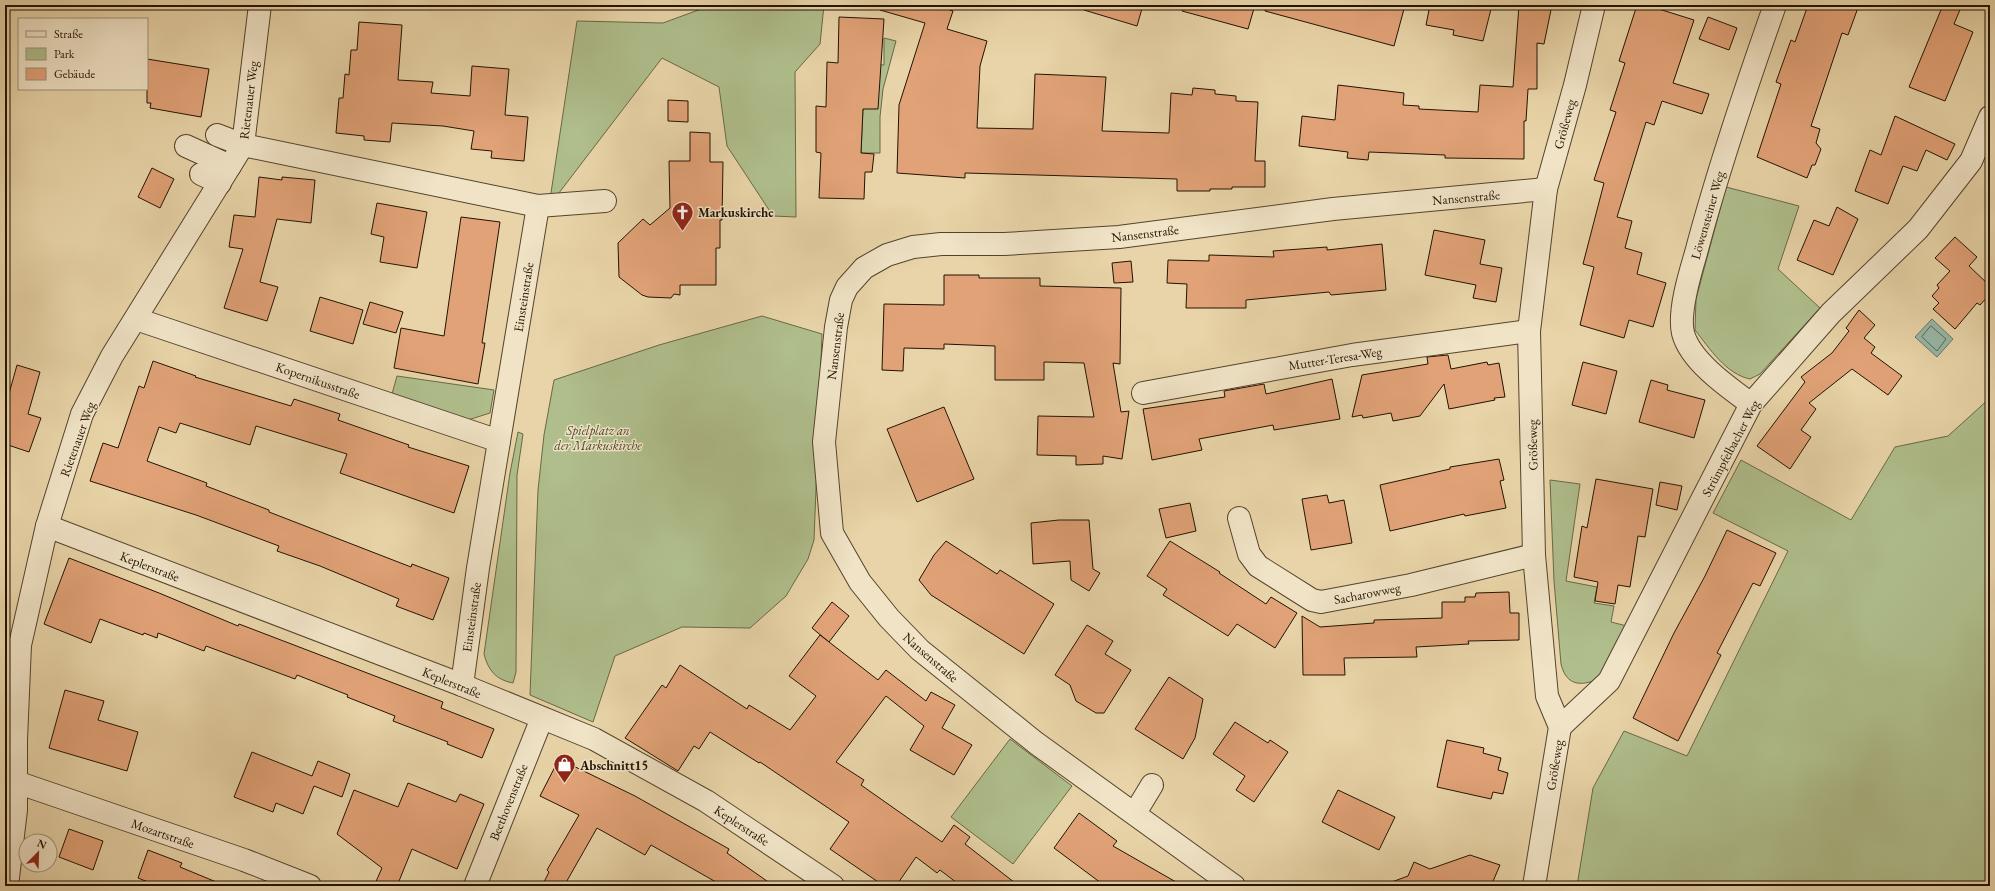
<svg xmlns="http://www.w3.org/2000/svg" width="1995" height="891" font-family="'EB Garamond',serif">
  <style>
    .green { fill: #afbe8c; stroke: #696847 }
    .water { fill: #97b8a9; stroke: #697666 }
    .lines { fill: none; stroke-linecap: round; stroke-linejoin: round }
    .shore { stroke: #5d6656; stroke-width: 1 }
    .building { fill: #e1a277; stroke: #231302 }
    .minor-casing { stroke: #54432c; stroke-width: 24 }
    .minor { stroke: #f0e3c6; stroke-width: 22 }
    .labels { text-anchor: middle; stroke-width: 3; stroke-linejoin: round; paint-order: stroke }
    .street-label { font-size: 13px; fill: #231302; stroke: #f0e3c6 }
    .poi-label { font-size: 13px; font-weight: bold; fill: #231302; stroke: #f0e3c6; text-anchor: start }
    .park-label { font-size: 13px; font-style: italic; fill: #4d462b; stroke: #f0e3c6 }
  </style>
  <rect width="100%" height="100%" fill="#e8d4a8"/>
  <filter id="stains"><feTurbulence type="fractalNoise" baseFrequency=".005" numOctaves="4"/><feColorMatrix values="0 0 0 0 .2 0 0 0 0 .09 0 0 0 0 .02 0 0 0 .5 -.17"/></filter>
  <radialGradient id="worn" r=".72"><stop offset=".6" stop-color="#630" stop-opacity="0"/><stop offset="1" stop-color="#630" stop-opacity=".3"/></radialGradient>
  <g class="green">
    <polygon points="712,5 824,5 820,44 795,72 796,217 773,216 727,146 719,87 662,58 549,206 577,21 663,23"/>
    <polygon points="884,38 896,41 883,89 880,117 880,153 861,153 863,109 871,64 884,65"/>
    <path d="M1726 187 1799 206 1778 269 1820 308 1760 374 1750 379C1726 374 1710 349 1695 330L1696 299Z"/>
    <polygon points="762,316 822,334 814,540 808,559 786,596 750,628 682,627 615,656 593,722 530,695 538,490 544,435 554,380 659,345"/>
    <polygon points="397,376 494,390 490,413 468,420 392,394"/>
    <polygon points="1990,398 1990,886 1577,886 1593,788 1624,731 1687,756 1788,551 1713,513 1741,460 1851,520 1895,447 1948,436"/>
    <path d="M518 432 523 434 517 475 516 672 513 683C496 680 488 670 484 654L510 473Z"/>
    <path d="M1550 480 1580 484 1566 581 1597 587 1594 603 1614 606 1611 622 1627 626 1598 679C1580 687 1566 685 1561 664L1554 581Z"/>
    <polygon points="1010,739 1072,786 1013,864 951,817"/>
  </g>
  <polygon class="water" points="1932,319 1953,339 1937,357 1915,337"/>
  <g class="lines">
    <polygon class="shore" points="1931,326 1946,339 1937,351 1922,337"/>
  </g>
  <g class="building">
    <polygon points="881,5 935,5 953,11 947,29 987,41 980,66 977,128 1033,129 1035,74 1106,77 1102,131 1169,133 1171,93 1192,95 1193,88 1215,90 1215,94 1236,96 1236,101 1258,102 1255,161 1265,161 1265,187 1232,187 1232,189 1210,189 1210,191 1177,191 1177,179 965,173 965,178 897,173 899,105 925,23 880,10"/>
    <polygon points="1085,5 1143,5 1137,26 1084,10"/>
    <polygon points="1183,5 1255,5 1248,29 1182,11"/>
    <polygon points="1266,5 1389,5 1404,9 1394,46 1265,11"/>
    <polygon points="1430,5 1492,5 1483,41 1453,35 1454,30 1426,25"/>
    <polygon points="1519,5 1552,5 1544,44 1537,43 1537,89 1528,89 1526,121 1524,121 1524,159 1445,158 1445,155 1369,152 1368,160 1347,158 1348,152 1299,146 1302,116 1335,120 1338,85 1404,93 1403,105 1419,106 1419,109 1478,112 1480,85 1513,87"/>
    <polygon points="1637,5 1646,5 1694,20 1673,83 1709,94 1702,114 1662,101 1654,125 1646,122 1617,217 1632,221 1625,248 1642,253 1637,274 1666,283 1653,327 1629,320 1624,338 1580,325 1594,267 1583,264 1604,183 1594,180 1616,112 1610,110 1625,63 1619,61"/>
    <polygon points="1808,5 1859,5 1848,35 1842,33 1811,126 1820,129 1816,143 1821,149 1815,165 1812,165 1807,178 1757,157 1781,84 1776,82 1791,40 1795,42"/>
    <polygon points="1943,5 1962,5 1954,24 1973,32 1945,101 1909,87"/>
    <polygon points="839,17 884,19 878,109 863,109 861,153 874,154 872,172 865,172 864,199 819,198 821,153 816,152 816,106 826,107 827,62 838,63"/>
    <polygon points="1708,17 1737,28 1729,50 1699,39"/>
    <polygon points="359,22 402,25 398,80 433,82 431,93 470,96 472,66 509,69 505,115 528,117 524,161 491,158 492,151 471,149 474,131 443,126 392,123 390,142 364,140 364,136 336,133 339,98 343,98 345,74 349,75 351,50 357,50"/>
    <polygon points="147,59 209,69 201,117 150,108 151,103 147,103"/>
    <polygon points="668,100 688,101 688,122 668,121"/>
    <polygon points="1895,116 1955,144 1947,160 1926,150 1917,171 1903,166 1888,204 1855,191 1870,150 1881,155"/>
    <polygon points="690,132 710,133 710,162 723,162 722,220 720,220 720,248 716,248 716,285 680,285 680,295 674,294 671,298 648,297 642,295 619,277 618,243 643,219 650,225 670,208 669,161 690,161"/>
    <polygon points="152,168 174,179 160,208 138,197"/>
    <polygon points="259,177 282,180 282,177 315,180 311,223 277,219 260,282 278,287 267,321 224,308 243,249 229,247 234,215 255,217"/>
    <polygon points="377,203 427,212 417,268 380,262 384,237 371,234"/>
    <polygon points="1837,207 1858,219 1833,275 1797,260 1814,220 1829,226"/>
    <polygon points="461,217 500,222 482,343 485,343 478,384 394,368 401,328 444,336"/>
    <polygon points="1434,230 1485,240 1480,264 1502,268 1496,302 1473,298 1476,285 1425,275"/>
    <polygon points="1955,237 1977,257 1969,266 1990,286 1990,294 1980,305 1977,303 1955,329 1933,309 1939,303 1932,296 1939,288 1937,285 1950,271 1935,258"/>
    <polygon points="1382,244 1386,290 1331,295 1329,292 1246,300 1246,308 1186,308 1187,284 1167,283 1168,260 1209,261 1209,255 1274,257 1273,251 1327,247 1327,250"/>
    <polygon points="1131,261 1133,282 1114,283 1112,263"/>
    <polygon points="944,275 979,275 979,278 1040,278 1040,286 1121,288 1120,364 1113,363 1121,412 1129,411 1122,459 1103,456 1103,464 1076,465 1076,456 1037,455 1038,416 1094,417 1084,363 1044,362 1044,380 995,380 995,346 944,344 944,349 904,348 903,371 882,370 884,304 944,305"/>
    <polygon points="320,297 363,310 353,344 310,331"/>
    <polygon points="370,302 403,312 396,333 363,324"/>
    <polygon points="1859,310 1875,325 1864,338 1875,347 1871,353 1902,376 1888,395 1852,369 1809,403 1816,409 1801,430 1811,437 1790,469 1757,446 1805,382 1801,377 1832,353 1849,331 1846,328"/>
    <polygon points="1448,355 1451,369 1487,362 1488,365 1499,363 1505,397 1494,398 1495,400 1449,409 1444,384 1420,416 1393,421 1391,413 1363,418 1362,415 1352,417 1362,375 1428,364 1427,357"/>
    <polygon points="153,361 196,376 195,377 291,406 294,399 340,414 338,420 409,445 408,447 469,466 454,513 340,473 347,454 256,426 250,445 180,423 176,433 159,427 147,461 207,483 206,486 269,510 269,512 411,567 412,564 449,578 433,620 396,606 399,599 320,566 277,551 279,546 196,515 90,481 103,443 118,448 139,386 144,388"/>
    <polygon points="1583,362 1617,371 1606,414 1572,405"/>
    <polygon points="17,365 40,372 28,414 41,418 29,452 5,444 5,408"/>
    <polygon points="1332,379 1340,419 1274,430 1273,425 1199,439 1202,450 1152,460 1143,409 1225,397 1224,391 1264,384 1266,394"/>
    <polygon points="1651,380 1668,385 1667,390 1705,400 1694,438 1639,422"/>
    <polygon points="944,407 974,479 917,502 887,429"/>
    <polygon points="1499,459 1504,480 1500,481 1506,508 1465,516 1464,514 1390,531 1380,485 1450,469 1450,467"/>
    <polygon points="1596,479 1653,489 1645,537 1638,536 1630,587 1618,585 1615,604 1595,601 1598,582 1574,577 1582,526 1587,528"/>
    <polygon points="1660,482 1682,486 1677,510 1656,505"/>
    <polygon points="1327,495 1329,503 1344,500 1352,543 1311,550 1302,499"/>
    <polygon points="1190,503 1196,531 1166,538 1159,509"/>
    <polygon points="1059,520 1089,520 1093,569 1100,573 1089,591 1071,580 1070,561 1033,564 1031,523"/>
    <polygon points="1727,530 1776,553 1760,586 1753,583 1717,653 1721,655 1678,741 1633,718 1674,633 1705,576"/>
    <polygon points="946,541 997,574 1000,570 1054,604 1024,654 931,595 919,580 934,555"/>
    <polygon points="1170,541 1220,572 1219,573 1266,604 1271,597 1297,613 1275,648 1237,624 1228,636 1163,595 1167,589 1147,576"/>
    <polygon points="69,558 159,593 238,626 239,624 443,702 441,708 494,729 482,758 447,744 448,742 393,721 395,716 347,697 348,695 297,675 295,679 206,646 204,651 158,633 157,638 144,633 143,635 100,619 91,643 44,624"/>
    <polygon points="1509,592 1510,613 1519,613 1519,640 1468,641 1469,644 1416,647 1417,657 1344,658 1345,675 1303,675 1302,616 1320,627 1374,623 1374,620 1442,618 1442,602 1465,602 1465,597 1475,597 1476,593"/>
    <polygon points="832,602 849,616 829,642 812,628"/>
    <polygon points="1087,625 1113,641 1105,654 1131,670 1104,713 1096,713 1076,701 1070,685 1055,675"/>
    <polygon points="820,635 878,680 886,670 926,701 931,692 955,705 942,728 972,745 954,775 910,750 924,726 886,696 836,762 864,780 861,785 942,842 954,825 970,837 965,844 1019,886 961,886 940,870 937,873 916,857 896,886 884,886 830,849 849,822 760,762 759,763 710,732 699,749 694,746 678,771 625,738 662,685 666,688 680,665 747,709 749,705 790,730 816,696 789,676"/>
    <polygon points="1169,677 1203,699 1195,738 1183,759 1135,729"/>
    <polygon points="65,690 104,701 98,720 138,732 127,771 49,748"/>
    <polygon points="1235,722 1268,743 1270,740 1288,752 1254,802 1236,790 1245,776 1213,754"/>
    <polygon points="1447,740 1484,748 1483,753 1501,758 1498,770 1508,773 1503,794 1493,792 1491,799 1437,787"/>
    <polygon points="252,752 312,776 318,761 350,774 342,797 314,786 303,814 276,803 273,812 234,797"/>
    <polygon points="559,759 635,796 729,849 727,853 774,886 723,886 651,845 645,855 597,828 564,886 542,886 549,872 547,870 579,815 540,796"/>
    <polygon points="408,783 456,802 460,794 484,804 457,869 412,849 397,886 374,886 382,868 337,834 354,790 398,807"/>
    <polygon points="1338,790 1395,817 1379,850 1322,822"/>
    <polygon points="1079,813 1117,841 1113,846 1183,886 1105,886 1054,848"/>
    <polygon points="69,829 103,841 93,870 59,857"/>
    <polygon points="148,850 182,863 180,867 226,886 158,886 138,878"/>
    <polygon points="1470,855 1500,865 1491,886 1390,886 1389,883 1408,876 1414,862 1430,869"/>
  </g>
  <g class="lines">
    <defs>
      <g id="minor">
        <polyline points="217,135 243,145 538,206 605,201"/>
        <polyline points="186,146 230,166"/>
        <polyline points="201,174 220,183"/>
        <polyline points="136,319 499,441"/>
        <polyline points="1143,393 1352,355 1529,331"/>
        <path d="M1751 404C1729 388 1690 361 1683 333 1678 312 1690 273 1696 253 1718 169 1746 87 1775 5"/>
        <polyline points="1239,518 1249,554 1258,566 1312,600 1321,602 1411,585 1534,555"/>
        <polyline points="47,526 462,685 594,739 706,801 833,886"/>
        <polyline points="462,685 478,568 538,206"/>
        <polyline points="1560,727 1609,681 1751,404 1831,313 1918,229 1971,161 1990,117"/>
        <polyline points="16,782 244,860 310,886"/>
        <polyline points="1135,813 1152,785"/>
        <polyline points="7,886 16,810 16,740 20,645 47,526 82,414 112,356 243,145 260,5"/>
        <polyline points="475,886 542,718"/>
        <polyline points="1234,886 1036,743 920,650 889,618 860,582 832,533 824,442 836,327 841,300 847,287 864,268 887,255 913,247 941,244 1004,244 1119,237 1333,209 1546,189"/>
        <polyline points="1534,886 1560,727 1547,696 1534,555 1529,331 1546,189 1575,85 1594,5"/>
      </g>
    </defs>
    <use href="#minor" class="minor-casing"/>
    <use href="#minor" class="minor"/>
  </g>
  <defs>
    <symbol id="church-pin" viewBox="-11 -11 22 30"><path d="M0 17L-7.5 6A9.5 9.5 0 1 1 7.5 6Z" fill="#8f2418" stroke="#f0e3c6"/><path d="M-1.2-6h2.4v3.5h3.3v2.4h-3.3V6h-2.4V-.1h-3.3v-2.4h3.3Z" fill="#fff"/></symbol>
    <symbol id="shop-pin" viewBox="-11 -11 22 30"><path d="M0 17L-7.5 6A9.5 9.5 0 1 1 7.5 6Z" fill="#8f2418" stroke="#f0e3c6"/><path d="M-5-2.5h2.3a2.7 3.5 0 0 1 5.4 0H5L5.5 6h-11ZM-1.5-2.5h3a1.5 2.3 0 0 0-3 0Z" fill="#fff"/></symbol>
  </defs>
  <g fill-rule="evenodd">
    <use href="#church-pin" x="670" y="200" width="25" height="34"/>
    <use href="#shop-pin" x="552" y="752" width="25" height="34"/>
  </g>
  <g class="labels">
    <g class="street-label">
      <text transform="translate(248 100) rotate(-83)" y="5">Rietenauer Weg</text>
      <text transform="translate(1564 124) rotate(-75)" y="5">Größeweg</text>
      <text transform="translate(1466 197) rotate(-5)" y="5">Nansenstraße</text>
      <text transform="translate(1707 215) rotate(-74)" y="5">Löwensteiner Weg</text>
      <text transform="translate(1145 233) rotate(-7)" y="5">Nansenstraße</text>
      <text transform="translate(523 297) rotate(-81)" y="5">Einsteinstraße</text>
      <text transform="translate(835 346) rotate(-83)" y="5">Nansenstraße</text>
      <text transform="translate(1335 358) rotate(-9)" y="5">Mutter-Teresa-Weg</text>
      <text transform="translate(318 380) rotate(19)" y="5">Kopernikusstraße</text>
      <text transform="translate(77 439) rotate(-70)" y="5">Rietenauer Weg</text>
      <text transform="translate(1532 445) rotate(-91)" y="5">Größeweg</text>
      <text transform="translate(1730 448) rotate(-62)" y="5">Strümpfelbacher Weg</text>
      <text transform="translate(150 566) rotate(21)" y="5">Keplerstraße</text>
      <text transform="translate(1367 593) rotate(-11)" y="5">Sacharowweg</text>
      <text transform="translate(471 617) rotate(-82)" y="5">Einsteinstraße</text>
      <text transform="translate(931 657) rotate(41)" y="5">Nansenstraße</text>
      <text transform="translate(452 682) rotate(22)" y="5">Keplerstraße</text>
      <text transform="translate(1554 765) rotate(-81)" y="5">Größeweg</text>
      <text transform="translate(508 802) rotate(-68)" y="5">Beethovenstraße</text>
      <text transform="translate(742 825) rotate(33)" y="5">Keplerstraße</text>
      <text transform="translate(163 833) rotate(19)" y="5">Mozartstraße</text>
    </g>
    <g class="poi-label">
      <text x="698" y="217">Markuskirche</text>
      <text x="580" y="770">Abschnitt15</text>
    </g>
    <g class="park-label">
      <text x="598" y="435">Spielplatz an<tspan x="598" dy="15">der Markuskirche</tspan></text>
    </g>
  </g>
  <rect width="1995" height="891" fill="none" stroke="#e8d4a8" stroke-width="20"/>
  <rect x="6" y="6" width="1983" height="879" fill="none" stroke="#231302" stroke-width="2"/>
  <rect x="10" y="10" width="1975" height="871" fill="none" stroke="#231302"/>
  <rect x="18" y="18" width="130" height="72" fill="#f0e3c6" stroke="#9e9078"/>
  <rect x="26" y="31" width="20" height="6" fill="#f0e3c6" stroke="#9e9078"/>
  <text x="54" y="38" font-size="12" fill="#231302">Straße</text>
  <rect x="26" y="48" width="20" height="12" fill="#afbe8c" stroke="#9e9078"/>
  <text x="54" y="58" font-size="12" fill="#231302">Park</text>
  <rect x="26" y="68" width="20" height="12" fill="#e1a277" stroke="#9e9078"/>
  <text x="54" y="78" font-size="12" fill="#231302">Gebäude</text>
  <g transform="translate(38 853) rotate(23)"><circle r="19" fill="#f0e3c6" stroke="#9e9078"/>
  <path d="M0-3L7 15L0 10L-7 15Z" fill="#8f2418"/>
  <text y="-6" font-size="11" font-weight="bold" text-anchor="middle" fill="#231302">N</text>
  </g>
  <rect width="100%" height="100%" filter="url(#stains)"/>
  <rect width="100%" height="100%" fill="url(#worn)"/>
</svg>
